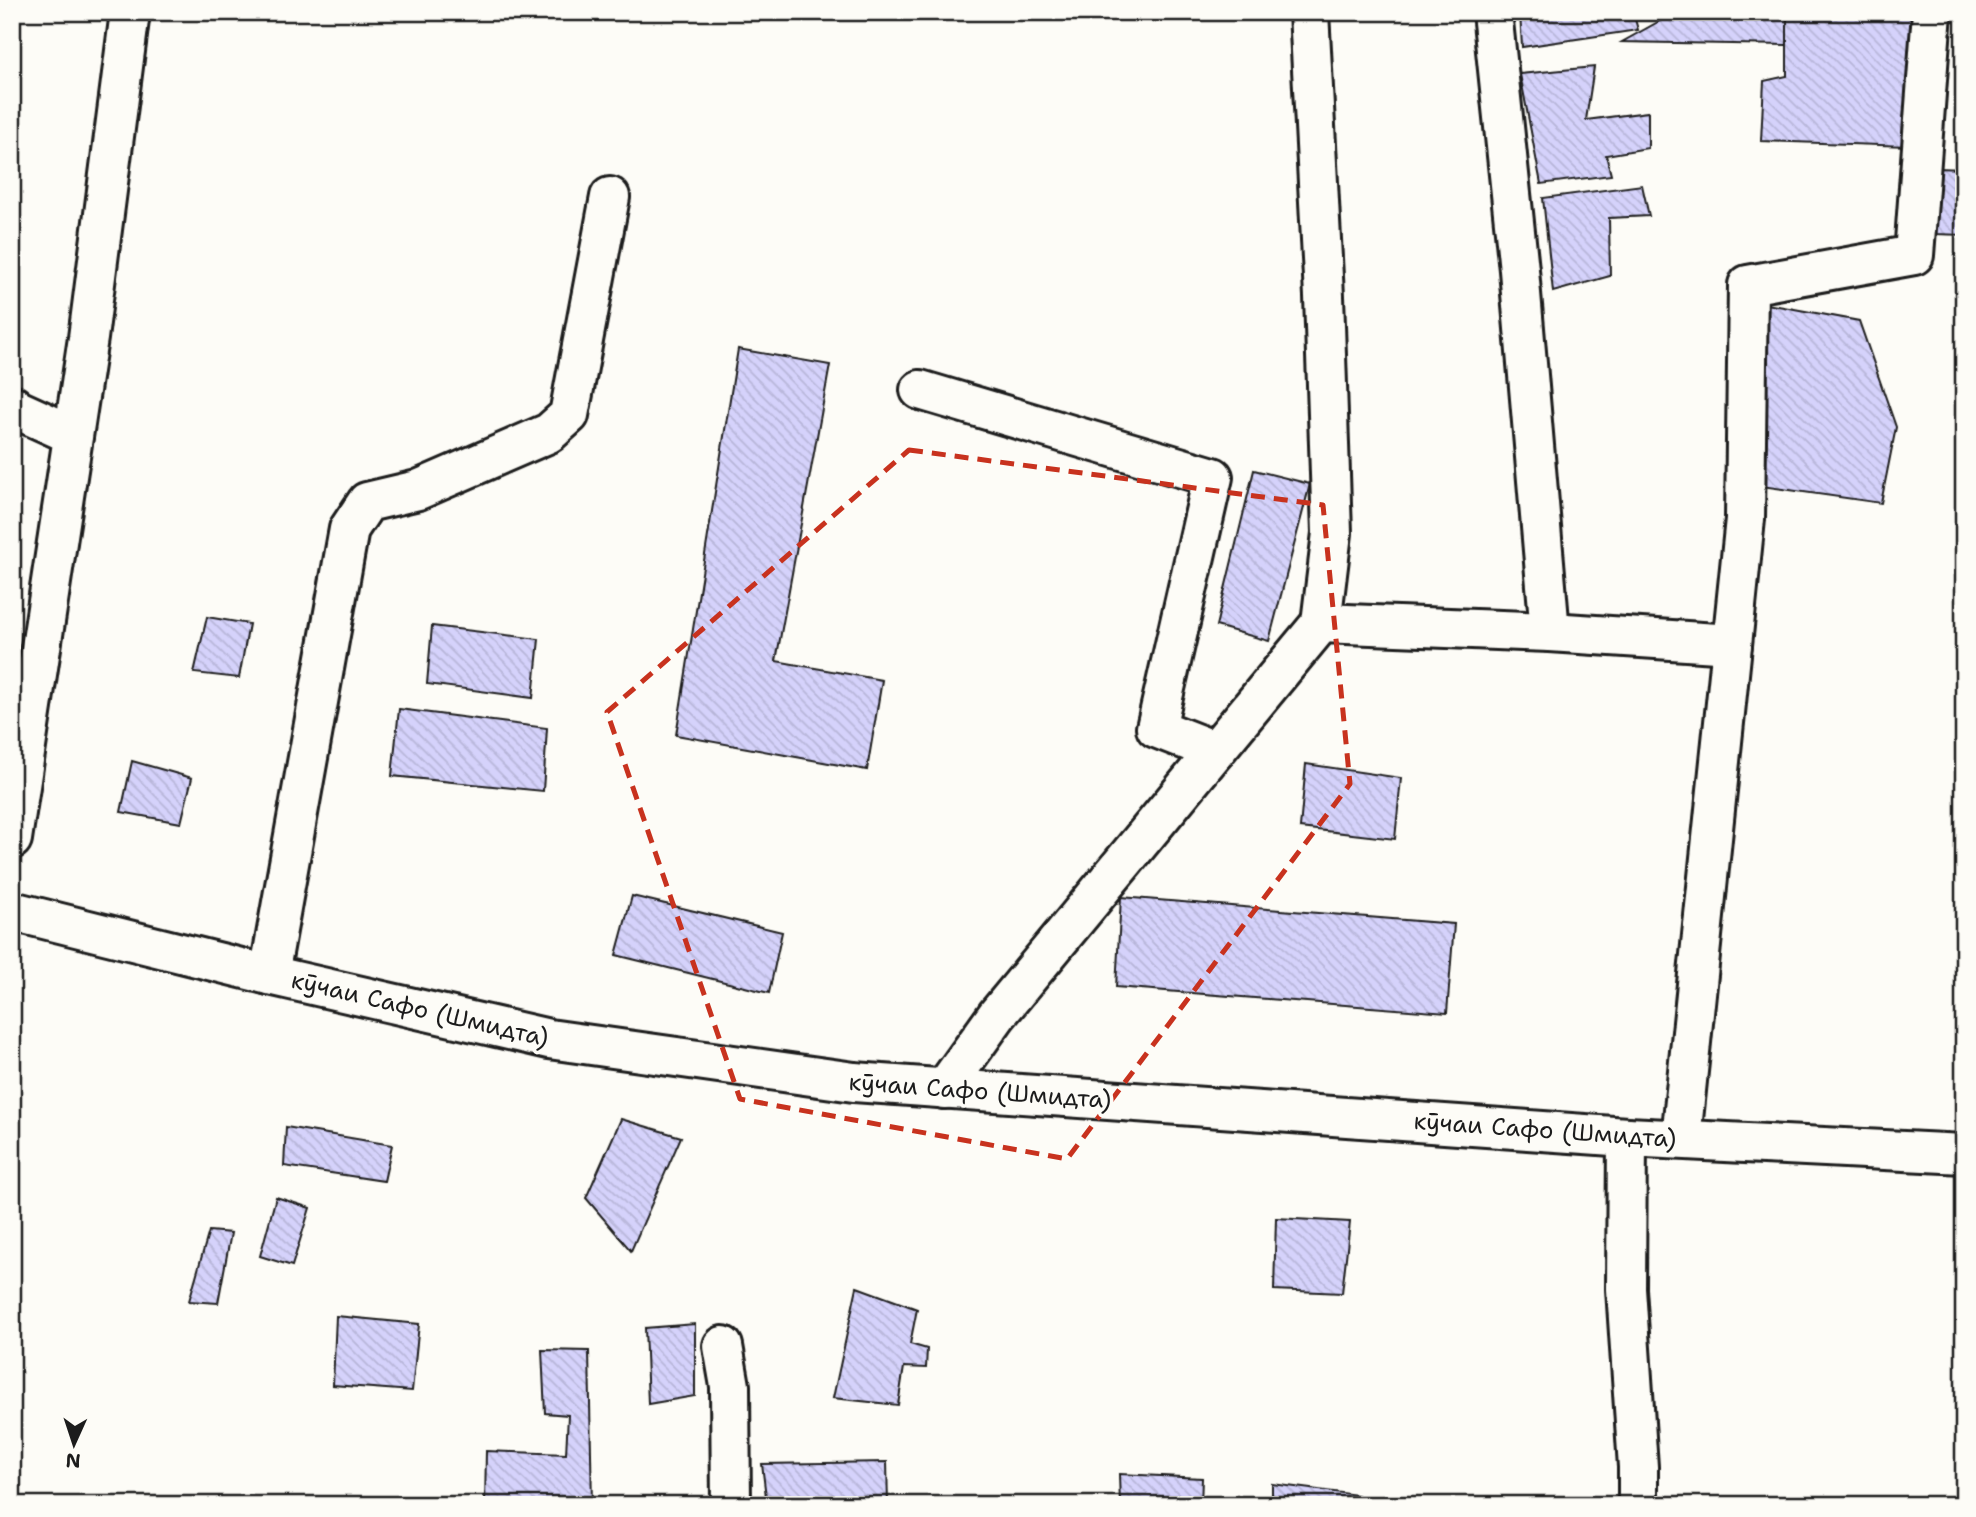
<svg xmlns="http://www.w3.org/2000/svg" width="1976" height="1517" font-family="'Shantell Sans',sans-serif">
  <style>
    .building { fill: url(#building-back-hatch); stroke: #1c1c1c; stroke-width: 2 }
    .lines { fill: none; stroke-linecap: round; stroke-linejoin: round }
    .minor-casing { stroke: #1c1c1c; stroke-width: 44 }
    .minor { stroke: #fdfcf7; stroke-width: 38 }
    .marked { fill: none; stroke: #c8321e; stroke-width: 5; stroke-dasharray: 14 9; stroke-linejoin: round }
    .labels { text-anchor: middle; stroke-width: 7; stroke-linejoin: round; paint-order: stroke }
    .street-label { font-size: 24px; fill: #1c1c1c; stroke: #fdfcf7 }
  </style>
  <defs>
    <pattern id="building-back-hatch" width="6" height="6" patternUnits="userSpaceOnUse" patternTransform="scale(1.75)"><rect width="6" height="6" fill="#d5d2fb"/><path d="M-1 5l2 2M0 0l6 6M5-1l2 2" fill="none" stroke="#b6b4d7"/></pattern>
  </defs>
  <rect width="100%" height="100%" fill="#fdfcf7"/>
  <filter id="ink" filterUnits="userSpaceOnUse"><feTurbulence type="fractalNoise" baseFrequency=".0143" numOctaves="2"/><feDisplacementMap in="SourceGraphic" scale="14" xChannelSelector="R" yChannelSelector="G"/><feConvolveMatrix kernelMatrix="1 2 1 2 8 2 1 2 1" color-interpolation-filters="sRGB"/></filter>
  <g filter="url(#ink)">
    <g class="building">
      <polygon points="1520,12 1633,12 1638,30 1522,47"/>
      <polygon points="1676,12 1787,12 1787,45 1622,42"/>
      <polygon points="1787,12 1914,12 1908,146 1761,141 1764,81 1787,76"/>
      <polygon points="1594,67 1586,120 1648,112 1648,148 1606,155 1611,175 1541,184 1520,74"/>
      <polygon points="1937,168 1964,169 1964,235 1935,234"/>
      <polygon points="1642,185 1649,216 1609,218 1610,276 1553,292 1543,198"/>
      <polygon points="1756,302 1859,321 1896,427 1881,503 1761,486"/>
      <polygon points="738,349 830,365 776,661 882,680 867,770 676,735"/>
      <polygon points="1254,470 1310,484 1269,641 1216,626"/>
      <polygon points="207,617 249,624 239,678 194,673"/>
      <polygon points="432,626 539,639 533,698 427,684"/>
      <polygon points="399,709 547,728 543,791 392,776"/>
      <polygon points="132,761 192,778 181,823 121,812"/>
      <polygon points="1306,764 1401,778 1395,839 1300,828"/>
      <polygon points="632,896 782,932 769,993 616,955"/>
      <polygon points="1121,897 1454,924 1447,1013 1116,987"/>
      <polygon points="621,1119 681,1137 631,1251 586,1198"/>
      <polygon points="286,1127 392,1145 384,1181 284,1166"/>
      <polygon points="276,1197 310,1208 292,1266 260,1256"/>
      <polygon points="1276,1218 1350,1222 1342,1293 1274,1290"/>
      <polygon points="209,1231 231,1233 218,1303 189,1301"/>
      <polygon points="857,1287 917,1309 910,1344 927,1349 926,1368 904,1367 898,1405 833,1398"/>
      <polygon points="336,1316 419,1324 412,1391 333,1385"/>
      <polygon points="695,1324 695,1396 648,1404 645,1328"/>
      <polygon points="542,1350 589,1351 592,1505 485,1505 486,1451 566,1454 568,1415 545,1413"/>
      <polygon points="887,1462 888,1505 767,1505 762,1464"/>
      <polygon points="1119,1474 1202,1478 1201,1505 1120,1505"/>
      <polygon points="1272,1484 1358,1495 1357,1505 1272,1505"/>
    </g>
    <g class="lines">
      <defs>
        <g id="minor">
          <polyline points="920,390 1213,477 1156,728 1215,751"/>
          <polyline points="12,405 18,410 73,435"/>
          <polyline points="1321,623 1550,632 1519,270 1492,12"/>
          <polyline points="1550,632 1732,644"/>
          <polyline points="12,839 88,338 130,12"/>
          <polyline points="12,911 269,975 549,1039 854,1082 1627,1137 1964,1154"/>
          <polyline points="269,975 349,529 367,502 418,490 549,433 569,415 610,197"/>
          <polyline points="944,1089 997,1015 1321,623 1332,533 1324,296 1309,12"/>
          <polyline points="1627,1137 1626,1289 1638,1467 1638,1505"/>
          <polyline points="1681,1139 1745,519 1748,285 1914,255 1932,12"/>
          <polyline points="723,1346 730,1386 731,1505"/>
        </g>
      </defs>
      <use href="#minor" class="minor-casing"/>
      <use href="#minor" class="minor"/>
    </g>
  </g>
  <path class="marked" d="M909 450 1323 505 1350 784 1067 1159 740 1099 607 712Z"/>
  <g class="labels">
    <g class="street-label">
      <text transform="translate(420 1009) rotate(13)" y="8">кӯчаи Сафо (Шмидта)</text>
      <text transform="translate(980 1091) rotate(4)" y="8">кӯчаи Сафо (Шмидта)</text>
      <text transform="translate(1545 1130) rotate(4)" y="8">кӯчаи Сафо (Шмидта)</text>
    </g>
  </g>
  <rect width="1976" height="1517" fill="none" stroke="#fdfcf7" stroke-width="42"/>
  <rect x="21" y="21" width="1934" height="1475" fill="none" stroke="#1c1c1c" stroke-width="2.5" filter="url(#ink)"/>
  <g transform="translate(74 1444) rotate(183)" stroke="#fdfcf7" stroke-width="5" paint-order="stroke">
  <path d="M0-5L12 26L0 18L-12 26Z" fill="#1c1c1c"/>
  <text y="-10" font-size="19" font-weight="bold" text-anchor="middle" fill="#1c1c1c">N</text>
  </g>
</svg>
